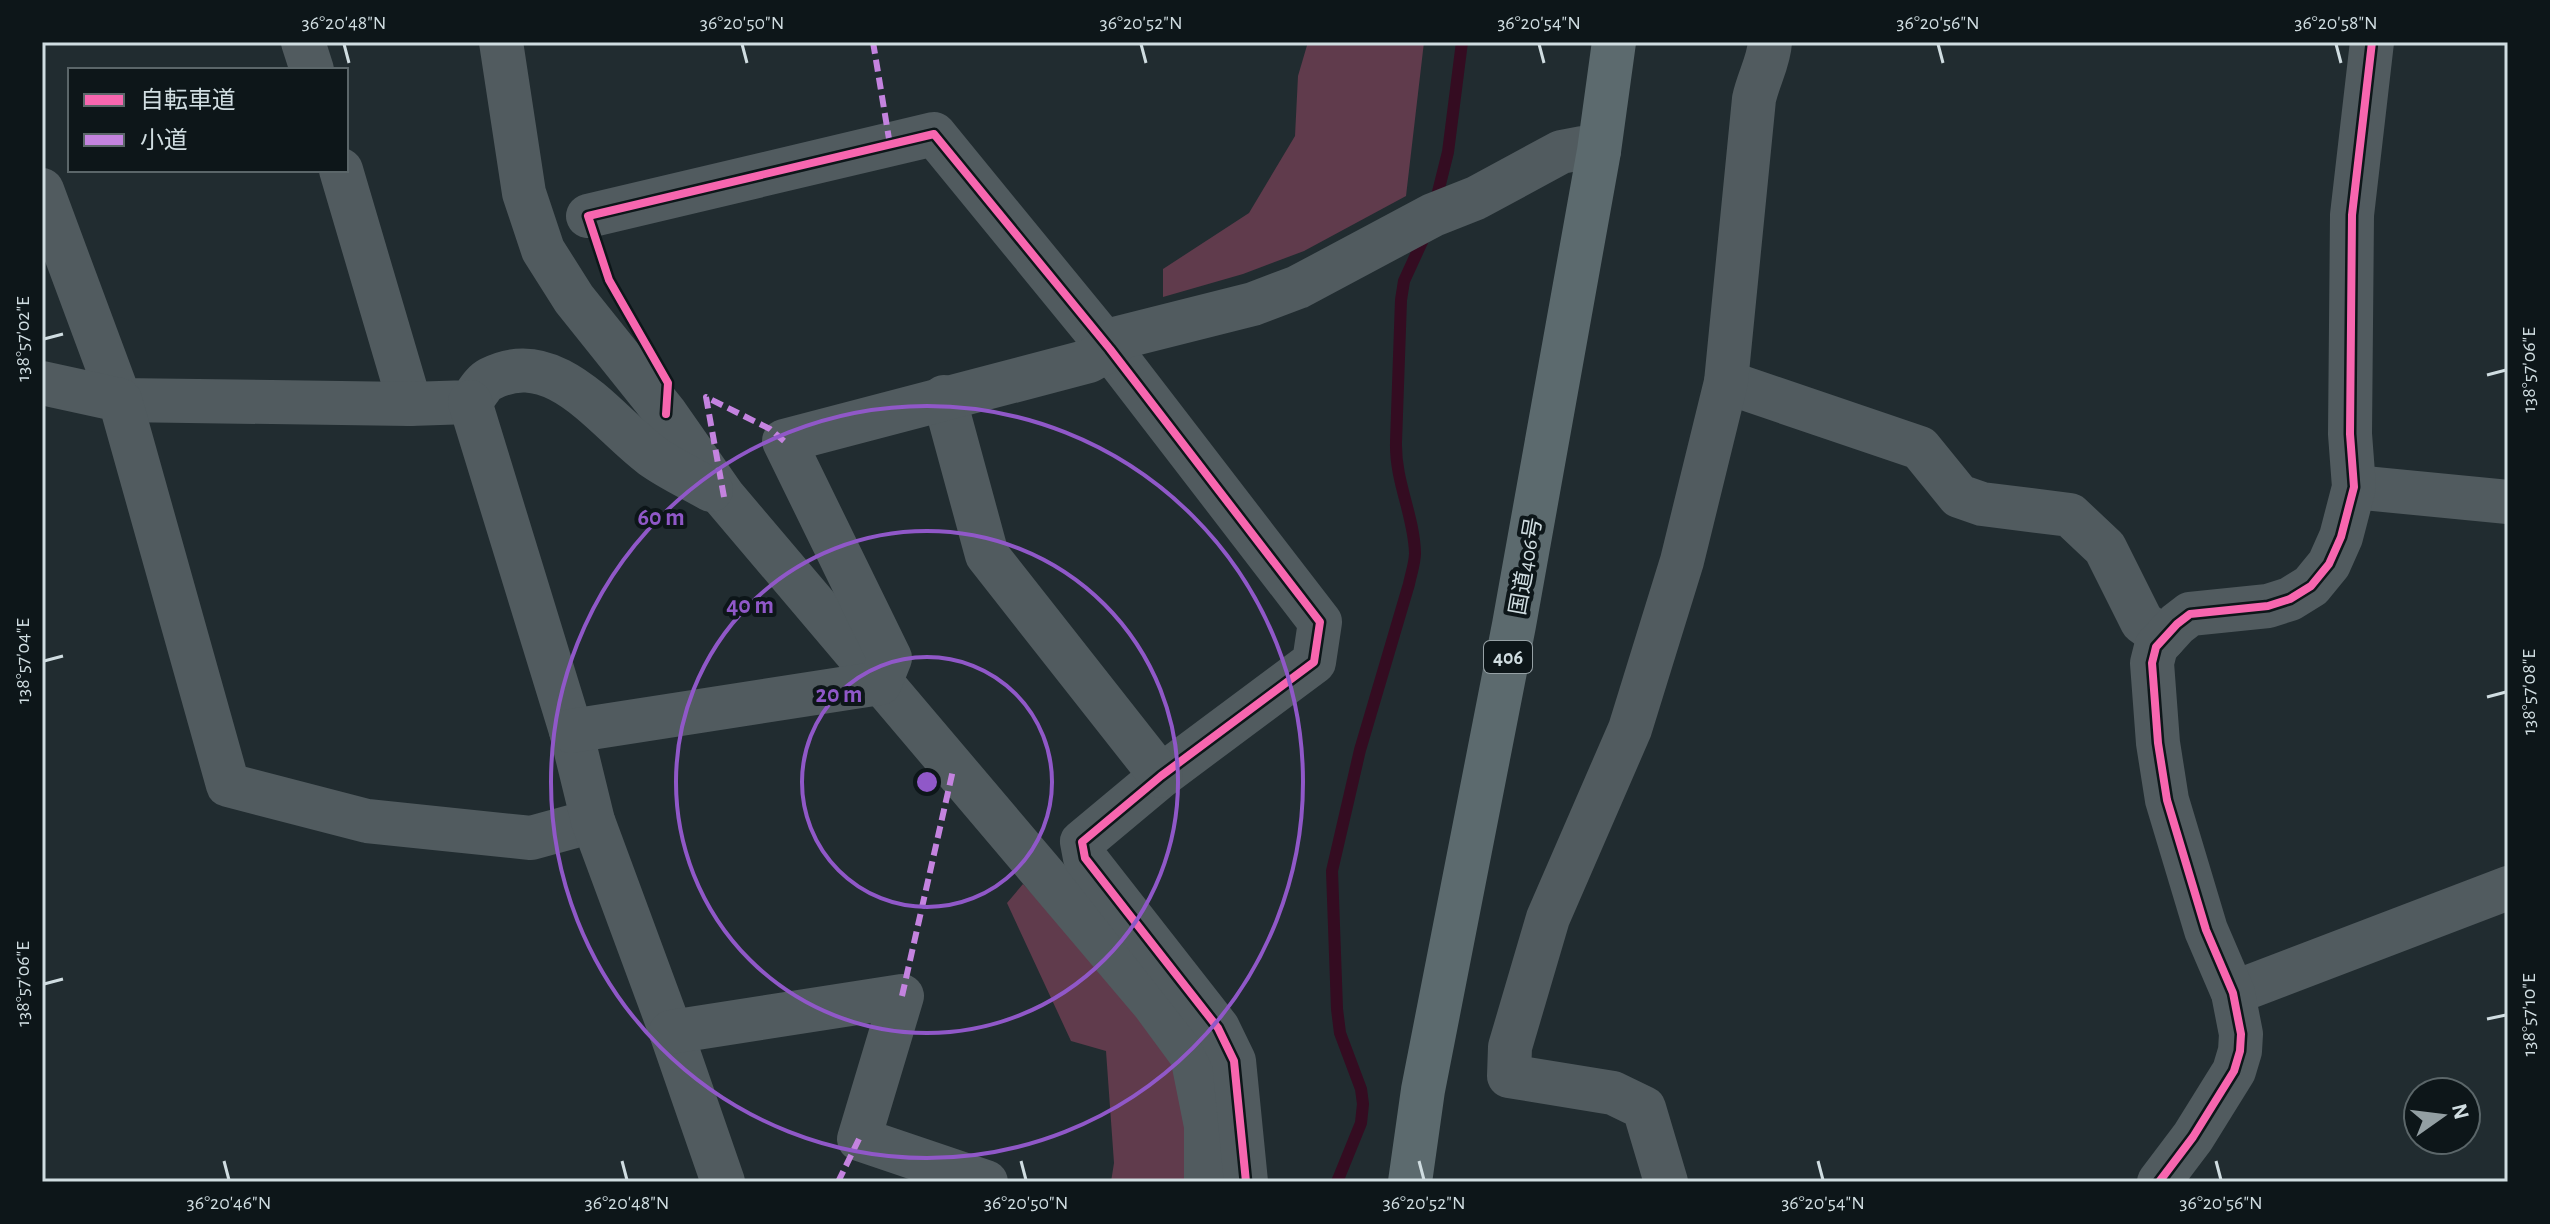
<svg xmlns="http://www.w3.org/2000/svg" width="2550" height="1224" font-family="'Alegreya Sans','Noto Sans JP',sans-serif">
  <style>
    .green { fill: #603b4c }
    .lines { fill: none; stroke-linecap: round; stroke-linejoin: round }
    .stream { stroke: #340c21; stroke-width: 12 }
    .minor { stroke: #515b5f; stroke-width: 44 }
    .highway { stroke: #5c6a6e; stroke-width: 44 }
    .quiet { stroke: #c483df; stroke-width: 6; stroke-dasharray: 12 6; stroke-linecap: butt }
    .cycleway-casing { stroke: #0d1619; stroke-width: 13 }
    .cycleway { stroke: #f766af; stroke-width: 8 }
    .ticks { fill: none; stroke: #d0dde1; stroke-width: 3 }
    .ring { fill: none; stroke: #9058c8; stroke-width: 4 }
    .labels { text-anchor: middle; stroke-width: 8; stroke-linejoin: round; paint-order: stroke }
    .shield { fill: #0d1619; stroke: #96a1a5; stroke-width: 2 }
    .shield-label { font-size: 20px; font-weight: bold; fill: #d0dde1 }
    .street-label { font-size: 22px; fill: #d0dde1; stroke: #0d1619 }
    .centre { fill: #9058c8; stroke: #0d1619; stroke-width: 4 }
    .ring-label { font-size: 24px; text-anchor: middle; font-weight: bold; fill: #9058c8; stroke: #0d1619; stroke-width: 8; stroke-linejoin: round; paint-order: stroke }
    .neatline { fill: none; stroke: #d0dde1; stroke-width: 3 }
    .ticks-label { font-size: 20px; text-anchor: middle; fill: #d0dde1 }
  </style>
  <rect width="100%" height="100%" fill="#212c30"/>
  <g class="green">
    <polygon points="1308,42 1424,42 1406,196 1304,251 1243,274 1163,297 1163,269 1249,213 1295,136 1298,76"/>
    <polygon points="1023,884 1168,1038 1197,1182 1111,1182 1114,1163 1106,1051 1071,1041 1007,903"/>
  </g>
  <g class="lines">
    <g class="stream">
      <polyline points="1435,204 1448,152 1462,42"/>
      <path d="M1337 1182 1361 1123 1363 1104 1361 1089 1340 1033 1337 1009 1332 871 1360 750 1409 584C1411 574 1415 563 1415 553 1414 515 1395 482 1396 442L1401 300 1404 281 1426 233"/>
    </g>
    <g class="minor">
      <polyline points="303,42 312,70"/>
      <polyline points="501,42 524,193 543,250 574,299 666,414 724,497 1153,1003 1192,1056 1206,1126 1206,1182"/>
      <polyline points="341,170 410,404"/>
      <path d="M42 190 120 400 410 404 470 402C476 395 482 383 490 379 556 345 606 422 652 456 670 469 692 479 711 490"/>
      <polyline points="588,216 934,134 1110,349 1320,622 1314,662 1161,776 1082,842 1085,858 1218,1028 1234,1061 1246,1182"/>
      <polyline points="1726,382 1920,448 1959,496 1982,504 2070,515 2105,548 2142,622 2164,638"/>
      <polyline points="42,383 120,400 228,785 367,821 531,838 593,821"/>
      <polyline points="944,397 987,555 1161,776"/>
      <polyline points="470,402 571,731 593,821 671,1032 723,1182"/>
      <polyline points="2354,487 2508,502"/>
      <polyline points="571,731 880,683 890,658 784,441 1089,361 1110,349 1118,338 1253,304 1298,287 1433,215 1476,198 1561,152 1582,148 1599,151"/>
      <polyline points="2233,993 2508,888"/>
      <polyline points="671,1032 902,996 859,1139 986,1182"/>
      <path d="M1666 1182 1644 1108 1613 1093 1509 1076 1510 1047 1548 918 1630 729 1682 561 1726 382 1754 99C1758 80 1769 61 1770 42"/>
      <polyline points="2159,1182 2193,1137 2234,1071 2240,1051 2241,1034 2233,993 2206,930 2167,800 2158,743 2152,663 2156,647 2177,624 2190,614 2268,606 2290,599 2311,586 2329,564 2341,537 2354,487 2350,434 2352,215 2372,42"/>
    </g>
    <polyline class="highway" points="1410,1182 1423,1090 1514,625 1599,151 1614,42"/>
    <g class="quiet">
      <polyline points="873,42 890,145"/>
      <polyline points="724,497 706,397 770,429 784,441"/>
      <polyline points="902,996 953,770"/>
      <polyline points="838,1182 859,1139"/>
    </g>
    <defs>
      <g id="cycleway">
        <polyline points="666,414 668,383 609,280 588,216 934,134 1110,349 1320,622 1314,662 1161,776 1082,842 1085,858 1218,1028 1234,1061 1246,1182"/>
        <polyline points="2159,1182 2193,1137 2234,1071 2240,1051 2241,1034 2233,993 2206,930 2167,800 2158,743 2152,663 2156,647 2177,624 2190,614 2268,606 2290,599 2311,586 2329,564 2341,537 2354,487 2350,434 2352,215 2372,42"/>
      </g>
    </defs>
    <use href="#cycleway" class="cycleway-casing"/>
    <use href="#cycleway" class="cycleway"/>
  </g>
  <path class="ticks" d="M344 44 349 63M742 44 747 63M1141 44 1146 63M1539 44 1544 63M1938 44 1943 63M2336 44 2341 63M44 339 63 334M2487 375 2506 370M44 661 63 656M2487 697 2506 692M44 984 63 979M2487 1019 2506 1015M224 1161 229 1180M622 1161 627 1180M1021 1161 1026 1180M1419 1161 1424 1180M1818 1161 1823 1180M2216 1161 2221 1180"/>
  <g class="ring">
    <circle cx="927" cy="782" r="125"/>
    <circle cx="927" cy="782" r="251"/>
    <circle cx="927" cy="782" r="376"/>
  </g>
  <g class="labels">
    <rect class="shield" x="1484" y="641" width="48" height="32" rx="6"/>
    <g class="shield-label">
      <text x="1508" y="664">406</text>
    </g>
    <g class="street-label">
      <text transform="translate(1525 566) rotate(-80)" y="8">国道406号</text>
    </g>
  </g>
  <circle cx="927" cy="782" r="12" class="centre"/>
  <g class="ring-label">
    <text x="661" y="525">60 m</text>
    <text x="750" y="613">40 m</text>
    <text x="839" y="702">20 m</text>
  </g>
  <rect width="2550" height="1224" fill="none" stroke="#0d1619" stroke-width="88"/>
  <rect x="68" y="68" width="280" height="104" fill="#0d1619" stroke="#5b6669" stroke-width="2"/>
  <rect x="84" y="94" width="40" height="12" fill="#f766af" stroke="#5b6669" stroke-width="2"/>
  <text x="140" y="108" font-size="24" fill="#d0dde1">自転車道</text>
  <rect x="84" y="134" width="40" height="12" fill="#c483df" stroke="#5b6669" stroke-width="2"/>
  <text x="140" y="148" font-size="24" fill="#d0dde1">小道</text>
  <g transform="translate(2442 1116) rotate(76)"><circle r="38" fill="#0d1619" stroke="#5b6669" stroke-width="2"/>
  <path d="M0-6L14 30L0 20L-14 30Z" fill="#939fa3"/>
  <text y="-12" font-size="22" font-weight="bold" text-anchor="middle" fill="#d0dde1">N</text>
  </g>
  <rect x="44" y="44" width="2462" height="1136" class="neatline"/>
  <g class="ticks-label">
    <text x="344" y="29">36°20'48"N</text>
    <text x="742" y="29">36°20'50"N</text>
    <text x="1141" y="29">36°20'52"N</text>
    <text x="1539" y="29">36°20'54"N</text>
    <text x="1938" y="29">36°20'56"N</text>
    <text x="2336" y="29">36°20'58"N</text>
    <text transform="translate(22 339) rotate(-90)" y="7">138°57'02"E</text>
    <text transform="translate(2528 370) rotate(-90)" y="7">138°57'06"E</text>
    <text transform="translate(22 661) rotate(-90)" y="7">138°57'04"E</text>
    <text transform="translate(2528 692) rotate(-90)" y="7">138°57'08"E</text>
    <text transform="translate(22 984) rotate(-90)" y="7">138°57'06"E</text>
    <text transform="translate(2528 1015) rotate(-90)" y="7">138°57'10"E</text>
    <text x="229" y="1209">36°20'46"N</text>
    <text x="627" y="1209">36°20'48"N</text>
    <text x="1026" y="1209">36°20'50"N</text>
    <text x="1424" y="1209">36°20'52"N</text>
    <text x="1823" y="1209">36°20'54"N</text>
    <text x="2221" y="1209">36°20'56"N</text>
  </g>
</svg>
